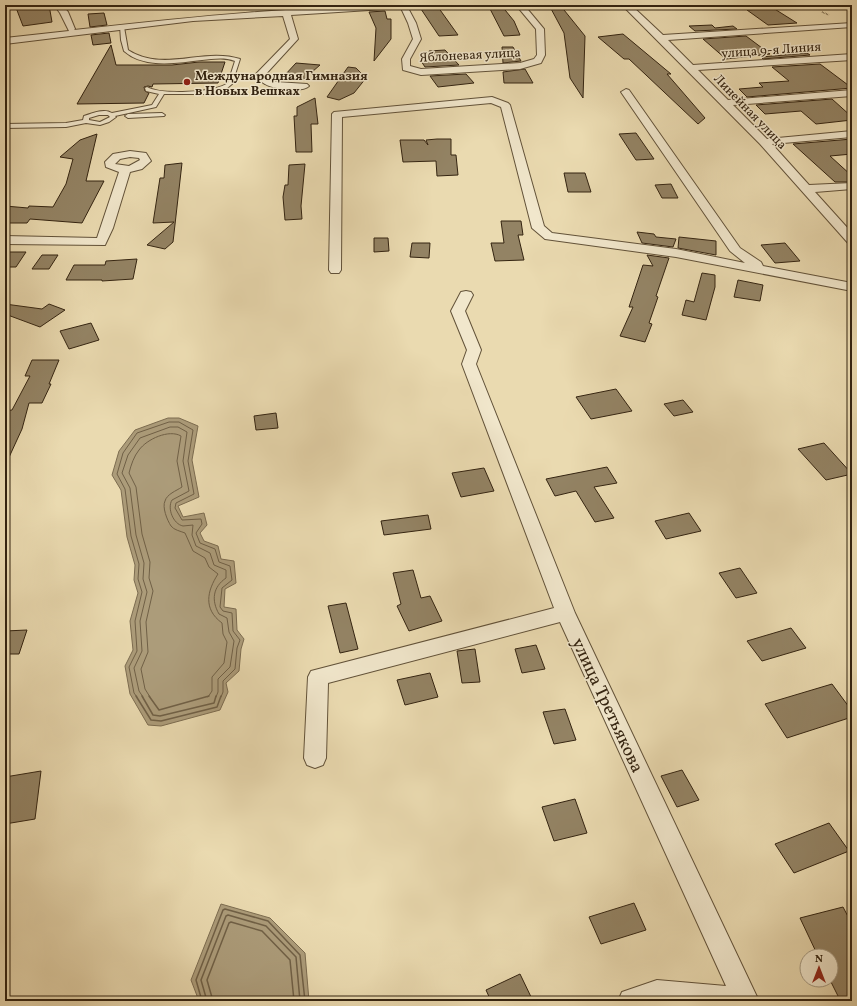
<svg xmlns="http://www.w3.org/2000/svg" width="857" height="1006" font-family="Vollkorn,serif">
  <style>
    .water { fill: #ac9c7a; stroke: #7c6c50 }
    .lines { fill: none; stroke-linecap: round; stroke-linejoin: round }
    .shore-far1 { stroke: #706046; stroke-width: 1 }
    .shore { stroke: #706046; stroke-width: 1.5 }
    .building { fill: #938364; stroke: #342411 }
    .service-casing { stroke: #625239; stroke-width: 2 }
    .minor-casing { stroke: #625239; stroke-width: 2 }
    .path { stroke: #342411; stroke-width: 1.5; stroke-dasharray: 0.5 1; stroke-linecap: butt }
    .service { fill: #f1e7cc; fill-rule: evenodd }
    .minor { fill: #f1e7cc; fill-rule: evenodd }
    .poi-dot { fill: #8f2418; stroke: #f1e7cc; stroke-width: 1.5 }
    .labels { text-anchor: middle; stroke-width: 3; stroke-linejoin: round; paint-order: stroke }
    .far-street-label { font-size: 13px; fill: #342411; stroke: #f1e7cc }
    .far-poi-label { font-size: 13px; font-weight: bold; fill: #342411; stroke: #f1e7cc; text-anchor: start }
    .near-street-label { font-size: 18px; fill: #342411; stroke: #f1e7cc }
  </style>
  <rect width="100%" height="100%" fill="#eadab0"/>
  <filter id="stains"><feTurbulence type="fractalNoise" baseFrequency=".005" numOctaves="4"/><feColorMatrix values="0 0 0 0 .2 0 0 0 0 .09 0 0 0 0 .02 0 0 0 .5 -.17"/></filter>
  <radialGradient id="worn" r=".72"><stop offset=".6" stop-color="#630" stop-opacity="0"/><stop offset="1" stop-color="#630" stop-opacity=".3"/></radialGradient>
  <g class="water">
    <polygon points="168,418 179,418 198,426 192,460 199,497 178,506 183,517 204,513 207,525 200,533 204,541 218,546 221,559 234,561 236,583 225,589 224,607 236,609 237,630 244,639 241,649 239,671 226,683 228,692 220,710 161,726 148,725 130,694 125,666 133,650 130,621 138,593 134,580 135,565 127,537 121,490 112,475 119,451 135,430"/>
    <polygon points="221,904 270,918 305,953 309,1001 199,1001 191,980"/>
  </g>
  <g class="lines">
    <g class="shore-far1">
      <polyline points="137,697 134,693 129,667 137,651 135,621 142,592 138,579 139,564 131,536 125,489 117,474 123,453 137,433 169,422 179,422 193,430 188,461 194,494 176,503 175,508 182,520 201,519 202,524 196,533 200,543 215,549 219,562 230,566 232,580 222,588 220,607 223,611 232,613 233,631 240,640 237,648 235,669 223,681 223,692 221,697"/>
      <path d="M143 697 139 691 134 668 142 651 140 621 147 592 143 579 144 563 136 535 130 488 122 473 128 455 140 438 170 427H178L187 432 183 461 189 491 172 500C167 508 173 524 183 526 186 526 190 525 193 525L192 535 196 546 210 553 214 565 226 570V578C213 587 211 600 219 614L227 618 229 632 234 641 230 667 218 679V692L216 697"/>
      <path d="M150 697 145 689 141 669 148 652 146 622 153 591 149 578 150 562 142 534 136 487 129 473C131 465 134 456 139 450 147 439 169 429 181 436L177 461 182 487C176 491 167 494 165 501 162 507 167 520 171 526 174 530 180 531 185 533L193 551 205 558 209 567 218 574C207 591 203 609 222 623L223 634 227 642 224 663 212 677V691L208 697"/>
    </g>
    <g class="shore">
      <polyline points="136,696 151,720 161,721 217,707 221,696"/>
      <polyline points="142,696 153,715 160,716 214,703 216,696"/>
      <polyline points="149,696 159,710 209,696"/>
      <polyline points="202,1001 196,980 223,910 225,909 268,921 300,955 305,1001"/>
      <polyline points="207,1001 201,980 226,916 228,915 266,926 296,957 300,1001"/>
      <polyline points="213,1001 207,980 229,923 231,922 262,931 290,960 294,1001"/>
    </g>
  </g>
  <g class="building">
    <polygon points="15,5 49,5 52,22 23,26"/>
    <polygon points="488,5 501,5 514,21 520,35 504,36"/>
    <polygon points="549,5 560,5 585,36 583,98 570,78 564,33"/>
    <polygon points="438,7 458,35 439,36 421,9"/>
    <polygon points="773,8 797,23 768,25 747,10"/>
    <polygon points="385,11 387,19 391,19 391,39 374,61 376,28 369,12"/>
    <polygon points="104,13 107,25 90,27 88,14"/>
    <polygon points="712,25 715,28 733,26 737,29 695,31 689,26"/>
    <polygon points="109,33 111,43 93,45 91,35"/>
    <polygon points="623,34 671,74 667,74 705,118 698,124 629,59 624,59 598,37"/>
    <polygon points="746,36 770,54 726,59 703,39"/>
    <polygon points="111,45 116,65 172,65 199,62 225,62 218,83 153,84 152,87 148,86 144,87 145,91 149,93 144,103 77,104"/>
    <polygon points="502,47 513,47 521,61 503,63"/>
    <polygon points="445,50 459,65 425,67 421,61 435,60 429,51"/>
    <polygon points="807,53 810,55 763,59 761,57"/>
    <polygon points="296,63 320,65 304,79 284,76"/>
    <polygon points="820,64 852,88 747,97 739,89 763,87 759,83 789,81 772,67"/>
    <polygon points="348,67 356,68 366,78 354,93 339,100 327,97"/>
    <polygon points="525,69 533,83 504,83 503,72"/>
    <polygon points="466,74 474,83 438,87 430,76"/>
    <polygon points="315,98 318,124 311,124 312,152 296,152 294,116 297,116 297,107"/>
    <polygon points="832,99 852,117 852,120 816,124 801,111 765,114 756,105"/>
    <polygon points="636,133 654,159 636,160 619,134"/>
    <polygon points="97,134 86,181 104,181 82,223 30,219 27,223 5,223 5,206 28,208 29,206 53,207 66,184 73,159 60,157 80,140"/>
    <polygon points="437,139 451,139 451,155 456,155 458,175 437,176 436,161 403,162 400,140 424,140 428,145 426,140"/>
    <polygon points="852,139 852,154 830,156 852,176 852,182 835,182 793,144"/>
    <polygon points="182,163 173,242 165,249 147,245 174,222 153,223 160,178 164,178 165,165"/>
    <polygon points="305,164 301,206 302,219 285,220 283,197 285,185 288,185 289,165"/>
    <polygon points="564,173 585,173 591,192 568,192"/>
    <polygon points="671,184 678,198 662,198 655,185"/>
    <polygon points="501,221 521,221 523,235 518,235 524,260 495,261 491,243 504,243"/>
    <polygon points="637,232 654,234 656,237 676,239 673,247 642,243"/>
    <polygon points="679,237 716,241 716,255 678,248"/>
    <polygon points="374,238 388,238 389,251 374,252"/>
    <polygon points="412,243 430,243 429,258 410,257"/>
    <polygon points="785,243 800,261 775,263 761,245"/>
    <polygon points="5,252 26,252 16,267 5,267"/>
    <polygon points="42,255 58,255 49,269 32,269"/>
    <polygon points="647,255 669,258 656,296 658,297 649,323 652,324 645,342 620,336 633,307 629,307 643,265 653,266"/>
    <polygon points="137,259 133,279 102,281 102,280 66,280 74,265 105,265 106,261"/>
    <polygon points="702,273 715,275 715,287 706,320 682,315 686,300 694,302"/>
    <polygon points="738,280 763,285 760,301 734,297"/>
    <polygon points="5,304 42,309 49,304 65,310 40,327 5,314"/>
    <polygon points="91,323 99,340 69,349 60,331"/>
    <polygon points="32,360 59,360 49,384 51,384 42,403 29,403 22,429 5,466 5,411 12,410 30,376 25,376"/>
    <polygon points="616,389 632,411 591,419 576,397"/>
    <polygon points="683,400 693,412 674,416 664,404"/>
    <polygon points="276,413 278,428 256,430 254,416"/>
    <polygon points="824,443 852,474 826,480 798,449"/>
    <polygon points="607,467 617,483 594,487 614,518 595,522 576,491 555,496 546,479"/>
    <polygon points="484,468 494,491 461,497 452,473"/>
    <polygon points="689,513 701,531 666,539 655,521"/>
    <polygon points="428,515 431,529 384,535 381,521"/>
    <polygon points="740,568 757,593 736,598 719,573"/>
    <polygon points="413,570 421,598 430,596 442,621 409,631 397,606 401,604 393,573"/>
    <polygon points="346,603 358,649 340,653 328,606"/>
    <polygon points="791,628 806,648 762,661 747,641"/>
    <polygon points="27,630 19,654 5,654 5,631"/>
    <polygon points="536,645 545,669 522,673 515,649"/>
    <polygon points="475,649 480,682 462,683 457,651"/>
    <polygon points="430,673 438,697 405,705 397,680"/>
    <polygon points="832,684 852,711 852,717 787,738 765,704"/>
    <polygon points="565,709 576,740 554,744 543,712"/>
    <polygon points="682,770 699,800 677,807 661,776"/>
    <polygon points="41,771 35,819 5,824 5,777"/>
    <polygon points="575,799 587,833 554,841 542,807"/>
    <polygon points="829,823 849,851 794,873 775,844"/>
    <polygon points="634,903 646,930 601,944 589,917"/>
    <polygon points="843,907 852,924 852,997 840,1000 830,980 831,956 818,956 800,918"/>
    <polygon points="520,974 533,1001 491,1001 486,990"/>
  </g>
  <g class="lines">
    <defs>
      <g id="service">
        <path d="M120 26 124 27 128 50C164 73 203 47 240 59L232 84 226 89 206 94H164L156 107 115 116 116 117 109 122 100 125 86 123 66 127 5 128V124L66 123 83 120 84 116C93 113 104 108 112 113L152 105 159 94 146 91 145 88 147 87C161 95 214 93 228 83L235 61C224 57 213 59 202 60 177 63 144 69 124 51L121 40ZM99 115H108L110 117 100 122 89 120V118Z"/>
        <polygon points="162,113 165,115 164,116 128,118 125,116 128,114"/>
      </g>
      <g id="minor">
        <path d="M54 5H62L68 12 75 29 74 30C190 17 306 5 423 5L419 7 408 8 416 23 421 39 410 59V66L421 69 520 63 534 59 537 55 536 29 516 5H524L544 29 545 55 541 63 520 69 421 75 403 70 402 59 413 39 408 23 401 8 291 15 298 39 265 75 276 82 307 84 309 86C302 93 273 89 265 84 261 82 258 79 255 75L290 39 283 16 193 21 5 44V38L69 31 60 13Z"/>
        <polygon points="622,5 631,5 663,35 852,23 852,27 668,40 693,65 852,54 852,60 698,70 728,100 852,90 852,96 733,105 767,139 852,131 852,137 772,144 809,185 852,183 852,189 815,192 852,233 852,244 848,243 760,144"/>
        <polygon points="626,89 629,90 740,248 761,262 763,266 852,283 852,291 676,257 545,239 532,228 501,107 491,103 342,117 341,270 339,273 331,273 329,270 332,114 334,112 492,97 508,103 510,105 544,226 552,233 676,249 745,263 730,251 621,92"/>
        <path d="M130 151 146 153 151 161 142 169 130 172 113 228 105 245 5 244V236L97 238 119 172 106 167 105 162 113 154ZM130 157 139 158 140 160 129 166 115 164 120 159Z"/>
        <polygon points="466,291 471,292 473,295 465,311 481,350 476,364 575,613 759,1001 618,1001 622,992 657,980 726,986 560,622 328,683 326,758 323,765 315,768 307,765 304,758 308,677 311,671 554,608 462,364 467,350 451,311 461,292"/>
      </g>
    </defs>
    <use href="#service" class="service-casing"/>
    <use href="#minor" class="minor-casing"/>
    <polyline class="path" points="822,12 829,15"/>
    <use href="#service" class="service"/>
    <use href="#minor" class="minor"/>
  </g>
  <circle class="poi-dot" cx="187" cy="82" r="4"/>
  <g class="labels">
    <g class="far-street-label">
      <text transform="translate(771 49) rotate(-4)" y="5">улица 9-я Линия</text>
      <text transform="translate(470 54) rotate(-3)" y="5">Яблоневая улица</text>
      <text transform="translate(751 111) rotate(46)" y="5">Линейная улица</text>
    </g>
    <g class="far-poi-label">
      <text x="195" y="80">Международная Гимназия<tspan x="195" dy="15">в Новых Вешках</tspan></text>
    </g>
    <g class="near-street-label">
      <text transform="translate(608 705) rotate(65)" y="6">улица Третьякова</text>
    </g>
  </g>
  <rect width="857" height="1006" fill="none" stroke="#eadab0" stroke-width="20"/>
  <rect x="6" y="6" width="845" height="994" fill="none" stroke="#342411" stroke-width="2"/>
  <rect x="10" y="10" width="837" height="986" fill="none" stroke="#342411"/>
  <g transform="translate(819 968)"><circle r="19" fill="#f1e7cc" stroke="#a59981"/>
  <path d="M0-3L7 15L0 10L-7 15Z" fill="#8f2418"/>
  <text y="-6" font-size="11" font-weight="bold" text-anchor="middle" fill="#342411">N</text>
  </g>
  <rect width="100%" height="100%" filter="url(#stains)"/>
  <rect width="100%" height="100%" fill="url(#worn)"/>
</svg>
